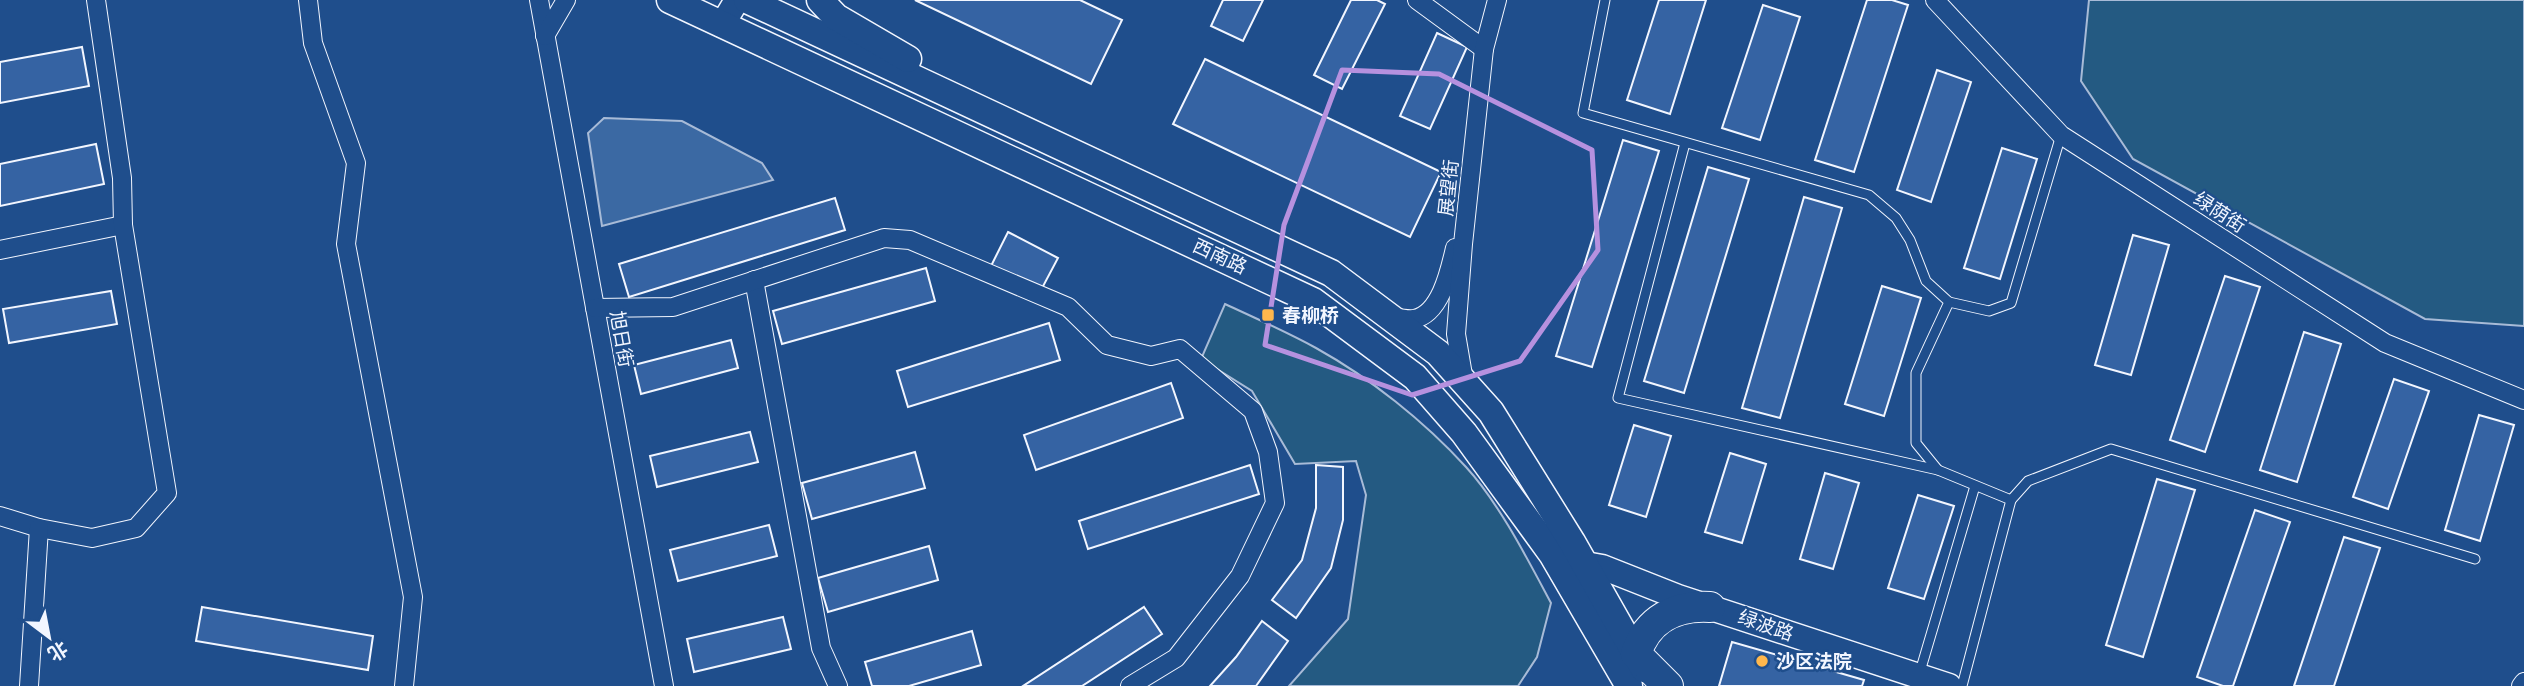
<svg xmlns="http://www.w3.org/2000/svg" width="2524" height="686" font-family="'Golos Text','Noto Sans SC',sans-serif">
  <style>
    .green { fill: #245a82; stroke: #a8bbd7; stroke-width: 2 }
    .water { fill: #3b69a3; stroke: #a8bbd7; stroke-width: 2 }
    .building { fill: #3563a3; stroke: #f2f6ff; stroke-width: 2 }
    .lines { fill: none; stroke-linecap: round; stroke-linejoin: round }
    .lane-casing { stroke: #f2f6ff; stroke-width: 11 }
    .street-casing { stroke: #f2f6ff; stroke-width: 20 }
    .secondary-casing { stroke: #f2f6ff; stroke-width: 27 }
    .primary-casing { stroke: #f2f6ff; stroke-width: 29 }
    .highway-casing { stroke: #f2f6ff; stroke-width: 32 }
    .lane { stroke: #1f4e8c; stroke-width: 9 }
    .street { stroke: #1f4e8c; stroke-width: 18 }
    .secondary { stroke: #1f4e8c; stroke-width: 24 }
    .primary { stroke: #1f4e8c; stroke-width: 26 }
    .highway { stroke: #1f4e8c; stroke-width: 30 }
    .marked { fill: none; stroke: #b691df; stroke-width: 5; stroke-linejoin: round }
    .poi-dot { fill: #ffb74d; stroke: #1f4e8c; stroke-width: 2.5 }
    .labels { text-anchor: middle; stroke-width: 5; stroke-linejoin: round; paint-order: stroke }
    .street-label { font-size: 19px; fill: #f2f6ff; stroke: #1f4e8c }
    .poi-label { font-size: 19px; font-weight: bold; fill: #f2f6ff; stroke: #1f4e8c; text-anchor: start }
  </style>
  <rect width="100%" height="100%" fill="#1f4e8c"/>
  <g class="green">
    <polygon points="2089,0 2524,0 2524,326 2425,319 2133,159 2081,81"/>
    <path d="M1225 304C1255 318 1287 332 1316 348 1370 378 1424 421 1466 467 1499 503 1528 560 1551 603L1537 657 1518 686H1289L1348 619 1366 495 1356 461 1295 464 1252 391 1201 359Z"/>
  </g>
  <polygon class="water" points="604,118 682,121 762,163 773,180 602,226 588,133"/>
  <g class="building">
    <polygon points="915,0 1080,0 1122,20 1091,84"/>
    <polygon points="1223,0 1263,0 1243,41 1211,26"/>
    <polygon points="1351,0 1377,0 1385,4 1342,89 1314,75"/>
    <polygon points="1659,0 1706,0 1670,114 1627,100"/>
    <polygon points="1867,0 1892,0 1908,5 1854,172 1815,160"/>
    <polygon points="1763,5 1800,17 1760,140 1722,128"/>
    <polygon points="1437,33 1467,47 1430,129 1400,116"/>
    <polygon points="82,47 89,86 0,103 0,62"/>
    <polygon points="1205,59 1441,172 1410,237 1173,124"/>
    <polygon points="1937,70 1971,82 1931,202 1897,190"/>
    <polygon points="1623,140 1659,151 1592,367 1556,356"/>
    <polygon points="96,144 104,184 0,206 0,164"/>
    <polygon points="2002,148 2037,159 2000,279 1964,268"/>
    <polygon points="1708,167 1749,179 1684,393 1644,381"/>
    <polygon points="1804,197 1842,208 1780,418 1742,408"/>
    <polygon points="835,198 845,230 629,297 619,264"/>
    <polygon points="1008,232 1058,258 1040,292 991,266"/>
    <polygon points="2133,235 2169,245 2131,375 2095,365"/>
    <polygon points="926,268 935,301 782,344 773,311"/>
    <polygon points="2225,276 2260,287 2205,452 2170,440"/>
    <polygon points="1882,286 1921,298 1884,416 1845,404"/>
    <polygon points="111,291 117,324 9,343 3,309"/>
    <polygon points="1049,323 1060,360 908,407 897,371"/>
    <polygon points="2304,332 2341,344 2297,482 2260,470"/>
    <polygon points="731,340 738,368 641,394 634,365"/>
    <polygon points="2394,379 2429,391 2388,509 2353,497"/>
    <polygon points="1171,383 1183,418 1036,470 1024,435"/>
    <polygon points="2479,415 2514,425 2480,541 2445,530"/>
    <polygon points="1634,425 1671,436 1646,517 1609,505"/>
    <polygon points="750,432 758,462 657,487 650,456"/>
    <polygon points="915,452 925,488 812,519 802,483"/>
    <polygon points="1730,453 1766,464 1742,543 1705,532"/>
    <polygon points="1250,465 1259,494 1088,549 1079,521"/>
    <polygon points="1316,465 1343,467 1343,520 1331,568 1296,618 1272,600 1302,560 1316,508"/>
    <polygon points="1825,473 1859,483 1833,569 1800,559"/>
    <polygon points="2157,479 2195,490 2143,657 2106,645"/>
    <polygon points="1918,495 1954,506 1924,599 1888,588"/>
    <polygon points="2255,510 2290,522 2233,686 2223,686 2197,677"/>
    <polygon points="769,525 777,556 678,581 670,550"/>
    <polygon points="2344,537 2380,548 2334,686 2294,686"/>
    <polygon points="929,546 938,580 828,612 818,578"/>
    <polygon points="202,607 373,636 368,670 196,641"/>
    <polygon points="1144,607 1162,634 1082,686 1023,686"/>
    <polygon points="783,617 791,649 694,672 687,639"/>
    <polygon points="1262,621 1288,641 1256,686 1210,686 1236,657"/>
    <polygon points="972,631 981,665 909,686 872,686 865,662"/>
    <polygon points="1732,642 1864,680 1862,686 1719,686"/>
  </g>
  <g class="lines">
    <defs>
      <g id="lane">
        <polyline points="1605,0 1583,113 1869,195 1896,218 1910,240 1926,281 1949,302 1916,373 1916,443 1938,470"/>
        <polyline points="1685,143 1618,398 1938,470 2011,500 1962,686"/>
        <polyline points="1949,302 1989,311 2011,303 2061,135"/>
        <polyline points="2011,500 2028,481 2111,449 2475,559"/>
        <polyline points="1919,675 1975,486"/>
      </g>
      <g id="street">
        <polyline points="308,0 313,43 356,163 346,244 413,597 404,686"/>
        <polyline points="539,0 664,686"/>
        <polyline points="1417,0 1484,49"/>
        <polyline points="1935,0 2061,135 2385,343 2524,400"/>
        <polyline points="545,36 566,0"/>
        <polyline points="0,250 123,225"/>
        <polyline points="754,280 821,648 838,686"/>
        <polyline points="595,308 673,307 884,238 910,240 1068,307 1107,345 1151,356 1180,349 1253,411 1268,452 1275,503 1240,576 1176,658 1130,686"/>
        <path d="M1392 317C1398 318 1408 320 1414 319 1441 314 1450 269 1455 248"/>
        <polyline points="1464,381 1456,334 1463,244 1484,49 1497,0"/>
        <polyline points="0,516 39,528 92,538 136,528 167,493 123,225 122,178 96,0"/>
        <polyline points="29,686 39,528"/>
        <polyline points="2521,686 2524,682"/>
      </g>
      <g id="secondary">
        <polyline points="722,25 737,0"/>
        <polyline points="1585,564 1602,567 1678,597 1949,686"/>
      </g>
      <g id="primary">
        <polyline points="670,0 1313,301 1415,377 1464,433 1552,554 1629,686"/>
        <polyline points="747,0 1331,273 1438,353 1491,412 1572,542 1644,669"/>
        <polyline points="820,0 836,17 908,59"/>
      </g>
      <path id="highway" d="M1668 686 1636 654C1647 619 1676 605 1710 607"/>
    </defs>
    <use href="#lane" class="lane-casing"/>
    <use href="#street" class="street-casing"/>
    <use href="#secondary" class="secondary-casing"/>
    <use href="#primary" class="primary-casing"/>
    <use href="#highway" class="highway-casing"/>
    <use href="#lane" class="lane"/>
    <use href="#street" class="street"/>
    <use href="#secondary" class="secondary"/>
    <use href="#primary" class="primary"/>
    <use href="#highway" class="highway"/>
  </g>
  <path class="marked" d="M1342 70 1439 74 1592 150 1598 250 1520 361 1412 395 1265 345 1284 225Z"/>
  <g class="poi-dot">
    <rect x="1261" y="308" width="14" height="14" rx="3.5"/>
    <circle cx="1762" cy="661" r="7"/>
  </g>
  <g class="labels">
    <g class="street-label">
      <text transform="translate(1448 188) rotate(-84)" y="7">展望街</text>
      <text transform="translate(2220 212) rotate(33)" y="7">绿荫街</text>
      <text transform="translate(1220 256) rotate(25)" y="7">西南路</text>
      <text transform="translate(622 339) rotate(80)" y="7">旭日街</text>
      <text transform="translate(1766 625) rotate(19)" y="7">绿波路</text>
    </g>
    <g class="poi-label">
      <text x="1282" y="322">春柳桥</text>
      <text x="1776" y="668">沙区法院</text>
    </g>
  </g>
  <g transform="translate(49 637) rotate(148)" stroke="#1f4e8c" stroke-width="5" paint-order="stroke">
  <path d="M0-5L12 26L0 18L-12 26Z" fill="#f2f6ff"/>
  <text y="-10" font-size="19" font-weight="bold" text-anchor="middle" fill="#f2f6ff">北</text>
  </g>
</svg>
